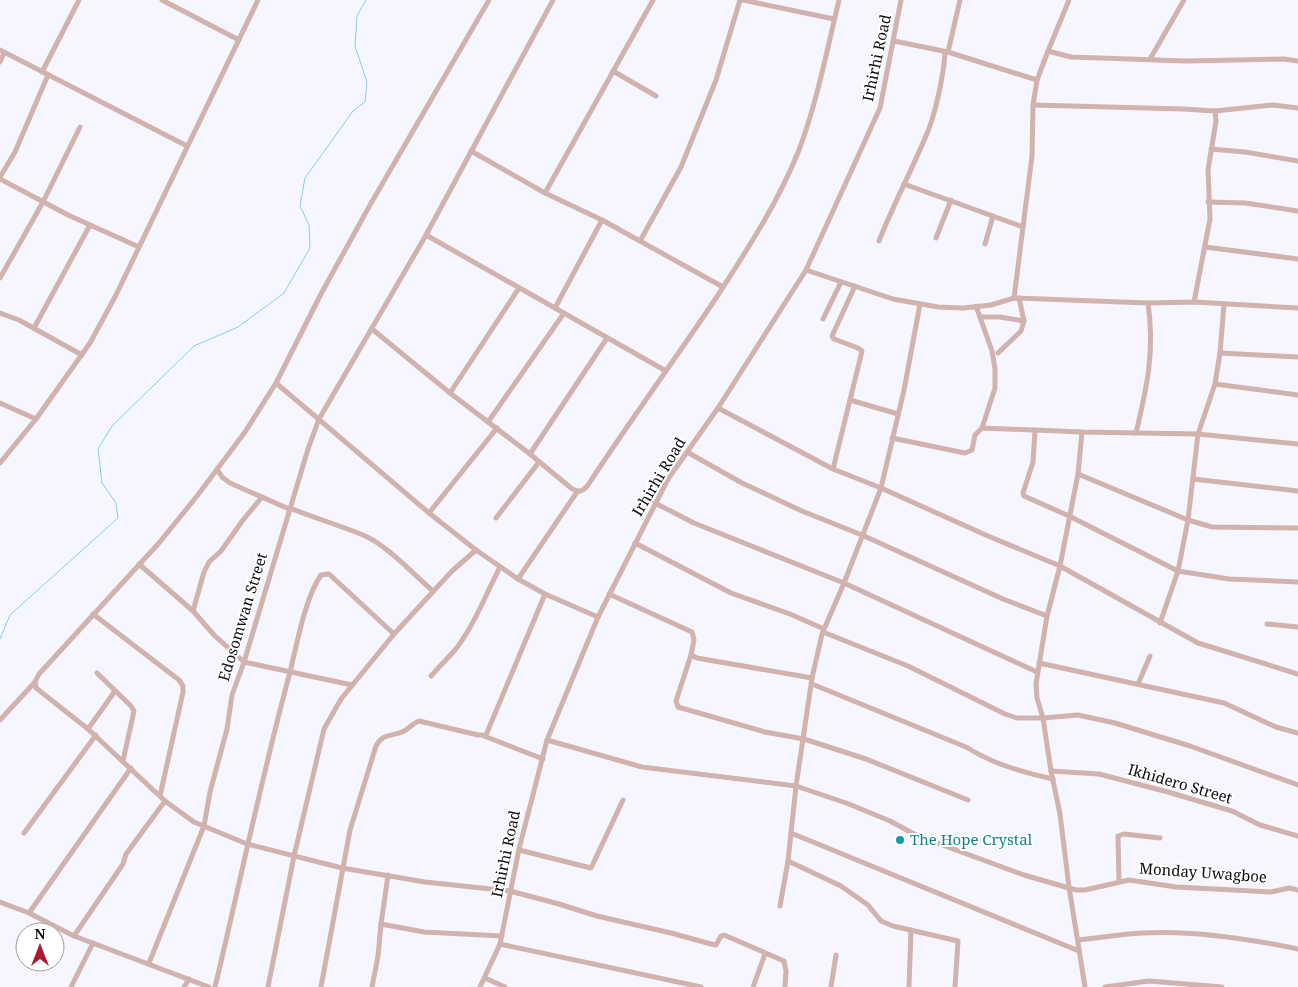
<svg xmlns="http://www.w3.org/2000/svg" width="1298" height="987" font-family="'Noto Serif',serif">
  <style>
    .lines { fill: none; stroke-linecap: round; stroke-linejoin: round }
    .stream { stroke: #86ceeb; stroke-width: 1 }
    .minor { stroke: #d1b2ac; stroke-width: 5 }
    .culture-dot { fill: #0f9aa8; stroke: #fff; stroke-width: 2 }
    .labels { text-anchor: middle; stroke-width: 4; stroke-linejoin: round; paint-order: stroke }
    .street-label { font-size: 15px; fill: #0b0b0f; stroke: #fff }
    .culture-label { font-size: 15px; fill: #0d838f; stroke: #fff; text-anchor: start }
  </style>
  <rect width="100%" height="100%" fill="#f5f6ff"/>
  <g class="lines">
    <polyline class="stream" points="0,639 10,615 118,518 116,503 102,483 98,449 112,426 194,346 238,327 284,293 310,248 309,225 300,206 305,178 353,111 365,102 367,82 355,46 357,16 366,0"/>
    <g class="minor">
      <polyline points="162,0 239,40"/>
      <polyline points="489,0 370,205 322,292 276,383 245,432 197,496 159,543 39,674 35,682 36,688 88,729 165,801 194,822 247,844 342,868 425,882 510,891 559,904 597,916 671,933 711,944 716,945 721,936 724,935 784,961 786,971 785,987"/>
      <polyline points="743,0 834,19"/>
      <polyline points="894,41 948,52 1037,80"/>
      <polyline points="0,50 187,146"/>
      <polyline points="1048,51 1071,57 1186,61 1284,59 1298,61"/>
      <polyline points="948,52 960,0"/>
      <polyline points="1150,59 1184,0"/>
      <polyline points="0,62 4,53"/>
      <polyline points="613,71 656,96"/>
      <polyline points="42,72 79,0"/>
      <polyline points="1033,105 1184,109 1215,111 1216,121 1208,170 1210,219 1194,302"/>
      <polyline points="1215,111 1273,105 1298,108"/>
      <polyline points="1211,149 1245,152 1298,161"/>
      <polyline points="471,151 545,193 602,220"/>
      <polyline points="0,177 15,152 48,75"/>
      <polyline points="0,179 68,215 139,247"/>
      <polyline points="904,184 1023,227"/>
      <polyline points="545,193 653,0"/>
      <polyline points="1208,202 1245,203 1298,211"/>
      <polyline points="426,235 666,371"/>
      <polyline points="936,238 951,200"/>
      <polyline points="640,241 681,167 716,80 740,0"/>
      <path d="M879 241C894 203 913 168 928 131 936 111 944 73 945 52"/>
      <polyline points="985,244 993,216"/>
      <polyline points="1205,247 1298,259"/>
      <polyline points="806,270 893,299 938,307 963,308 991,305 1014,298 1148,303 1194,302 1298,308"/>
      <polyline points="0,278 43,202 80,127"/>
      <polyline points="1014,298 1032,156 1033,105 1037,80 1048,51 1069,0"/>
      <polyline points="555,308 602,220 723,287"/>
      <polyline points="0,313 19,320 82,355"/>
      <polyline points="980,317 1000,317 1024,321"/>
      <polyline points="823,319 841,282"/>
      <polyline points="34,328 90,225"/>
      <path d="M372 329 450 393 530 454 571 488C579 493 582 492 588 485 629 422 674 361 716 298 747 250 778 203 799 150 817 102 827 50 839 0"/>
      <polyline points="998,353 1021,331 1024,321 1019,298"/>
      <polyline points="1220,353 1298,357"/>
      <polyline points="276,383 429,513 476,550 518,579 545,594 598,617"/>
      <polyline points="1215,384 1298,395"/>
      <polyline points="450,393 519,288"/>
      <polyline points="850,400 898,414"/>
      <polyline points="0,403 36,419"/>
      <polyline points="718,408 833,469 881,488 988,536 1060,566 1198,643 1298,674"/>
      <polyline points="488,422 564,313"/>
      <polyline points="982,428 1082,432 1198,434 1298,444"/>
      <polyline points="1035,430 1033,462 1023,493 1024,496 1069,516 1178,571 1229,579 1298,582"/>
      <polyline points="1082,432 1078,474 1060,566 1047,616 1036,684 1037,698 1043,718 1051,771 1060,814 1069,887 1085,987"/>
      <path d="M1136 433C1147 387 1155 351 1148 303"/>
      <polyline points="892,438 965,453 972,450 975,435 982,428 995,388 995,369 992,351 976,306"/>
      <polyline points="687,452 742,483 802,511 862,535 1003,599 1047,616"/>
      <polyline points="530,454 607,338"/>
      <polyline points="0,463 36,419 90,343 116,295 258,0"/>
      <polyline points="217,469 222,477 230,483 289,509"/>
      <polyline points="833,469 862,351 858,348 834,339 832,336 855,286"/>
      <polyline points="1078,474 1188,520 1212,527 1298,528"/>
      <polyline points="1193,479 1298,491"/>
      <polyline points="655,503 694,523 844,583 1037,672"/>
      <path d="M290 508C314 518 339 525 363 535 387 545 413 574 433 591"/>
      <polyline points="429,513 497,428"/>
      <polyline points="496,518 539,462"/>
      <polyline points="635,543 731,593 790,614 824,629"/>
      <polyline points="139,564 193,611 214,635 244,662 352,685"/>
      <polyline points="518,579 577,492"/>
      <polyline points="609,594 692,632 694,640 691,655 697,658 812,678"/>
      <polyline points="193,611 204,572 209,562 221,551 243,520 262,497"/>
      <polyline points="93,614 179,680 183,686 183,692 160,796"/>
      <polyline points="1160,623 1178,571 1188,520 1198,434 1215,384 1220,353 1224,304"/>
      <polyline points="1267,624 1298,627"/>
      <polyline points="823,632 908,666 1005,714 1017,718 1043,718 1078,715 1115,723 1190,746 1298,785"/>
      <polyline points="691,655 676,701 678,707 765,732 804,739 866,759 968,800"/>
      <polyline points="1039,663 1224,703 1276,727 1298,733"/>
      <polyline points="97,673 131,706 134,711 123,761"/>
      <path d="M431 676C439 667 447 659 455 650 474 626 486 594 500 567"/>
      <path d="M812 684 966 747C993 764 1022 772 1053 779"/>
      <polyline points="1138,684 1150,656"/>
      <polyline points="0,720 35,682"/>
      <polyline points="88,729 115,691"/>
      <polyline points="484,736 543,759"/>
      <polyline points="547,740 642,767 796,786 849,804 890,821 918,836 1024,875 1076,890 1085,890 1129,880 1176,887 1271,892 1289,888 1298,890"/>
      <polyline points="1051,771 1099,774 1168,792 1232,811 1260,825 1298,836"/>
      <polyline points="24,833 96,735"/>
      <polyline points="791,833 1079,951"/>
      <polyline points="519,850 591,868 623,800"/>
      <polyline points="788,861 841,886 868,905 881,921 893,926 958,941 955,987"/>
      <polyline points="1119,882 1118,836 1124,834 1160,838"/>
      <polyline points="0,902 29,913 74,936 209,987"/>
      <polyline points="780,906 788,861 796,786 812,678 822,634 844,583 881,488 904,390 920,304"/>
      <polyline points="29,913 131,768"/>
      <polyline points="381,924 424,932 502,936"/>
      <polyline points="74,936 123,864 126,854 165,801"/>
      <path d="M1078 940C1099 938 1121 934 1142 933 1192 930 1250 939 1298 949"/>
      <polyline points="500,944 701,987"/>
      <polyline points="149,963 204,826 210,792 227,729 232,695 244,662 308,449 319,419 426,235 553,0"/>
      <polyline points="485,978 505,987"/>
      <polyline points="71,987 93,943"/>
      <polyline points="184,987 189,979"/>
      <path d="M215 987C240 883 261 779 289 676 297 645 304 600 321 575L329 574 394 634"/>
      <polyline points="268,987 294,856 324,729 341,699 394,634 452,571 476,550"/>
      <path d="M321 987 350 830 376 746C383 733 390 737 402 732 409 729 413 723 419 721L478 735H486L545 594"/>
      <polyline points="372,987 378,956 381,924 388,875"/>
      <polyline points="480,987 500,944 519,849 547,740 598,617 668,479 718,408 806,270 880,108 901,0"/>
      <polyline points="753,987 765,954"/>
      <polyline points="831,987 836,955"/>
      <polyline points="909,987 911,930"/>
      <polyline points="1105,987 1149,981 1222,987"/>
    </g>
  </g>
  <circle class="culture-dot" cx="900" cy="840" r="5"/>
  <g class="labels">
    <g class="street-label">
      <text transform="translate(877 58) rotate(-78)" y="5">Irhirhi Road</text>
      <text transform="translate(659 477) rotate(-59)" y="5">Irhirhi Road</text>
      <text transform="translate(243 617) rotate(-73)" y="5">Edosomwan Street</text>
      <text transform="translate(1180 784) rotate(16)" y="5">Ikhidero Street</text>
      <text transform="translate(506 854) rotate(-78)" y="5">Irhirhi Road</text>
      <text transform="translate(1203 873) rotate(4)" y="5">Monday Uwagboe</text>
    </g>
    <g class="culture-label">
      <text x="910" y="845">The Hope Crystal</text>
    </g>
  </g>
  <g transform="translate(40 947)"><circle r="24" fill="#ffffff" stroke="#9d9d9f"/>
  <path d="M0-4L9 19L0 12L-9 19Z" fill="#ac1731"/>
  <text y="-8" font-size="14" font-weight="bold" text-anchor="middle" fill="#0b0b0f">N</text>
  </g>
</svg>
